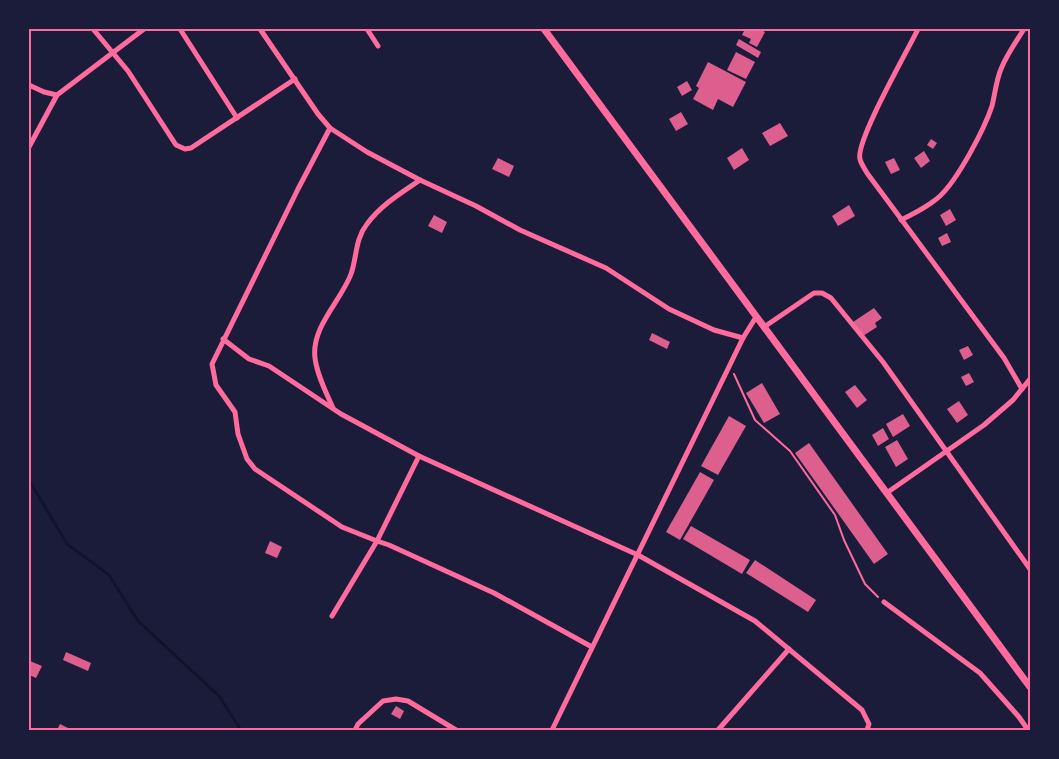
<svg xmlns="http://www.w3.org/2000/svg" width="1059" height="759" font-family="'Archivo Narrow',sans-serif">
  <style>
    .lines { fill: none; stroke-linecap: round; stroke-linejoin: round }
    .stream { stroke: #12122b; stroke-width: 2.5 }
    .building { fill: #dd5f8e }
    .path { stroke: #ff6b9d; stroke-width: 2 }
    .minor { stroke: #ff6b9d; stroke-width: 5 }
    .secondary { stroke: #ff6b9d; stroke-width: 7 }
    .neatline { fill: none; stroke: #ff6b9d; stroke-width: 2 }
  </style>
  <rect width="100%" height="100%" fill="#1b1b3a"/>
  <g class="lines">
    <polyline class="stream" points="29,480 67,544 109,575 138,621 219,696 241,730"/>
  </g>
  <g class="building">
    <polygon points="745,29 759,29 765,32 757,47 749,43 751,39 742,35"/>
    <polygon points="739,39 761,52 758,58 736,45"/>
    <polygon points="736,52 755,62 746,79 727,70"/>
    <polygon points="708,62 746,82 733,107 718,99 713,110 693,99 699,88 696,86"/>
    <polygon points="687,81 692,90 682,96 677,87"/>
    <polygon points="681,112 688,124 676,131 669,119"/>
    <polygon points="780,123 788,136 770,146 762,133"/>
    <polygon points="931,139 937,143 933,149 927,145"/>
    <polygon points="742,148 749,160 734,170 727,158"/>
    <polygon points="924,151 930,161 921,168 914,158"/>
    <polygon points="498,158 514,166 509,177 492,169"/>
    <polygon points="894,158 900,170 891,174 885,162"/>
    <polygon points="849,205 855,216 838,226 832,216"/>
    <polygon points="950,209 956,220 946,226 940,215"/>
    <polygon points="434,215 447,222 442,233 428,226"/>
    <polygon points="947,233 951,242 942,246 938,238"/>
    <polygon points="874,308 882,318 875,323 877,327 863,336 853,322"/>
    <polygon points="652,333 670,342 667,349 649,340"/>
    <polygon points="968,346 973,355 964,360 959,350"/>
    <polygon points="969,373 974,382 966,386 961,377"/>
    <polygon points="762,383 780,414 764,423 746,393"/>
    <polygon points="855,385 867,400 857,408 845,392"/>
    <polygon points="959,401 968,415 957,423 947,409"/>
    <polygon points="903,414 910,426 893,437 886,424"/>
    <polygon points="729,416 746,426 718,475 701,466"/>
    <polygon points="883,428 889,439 878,446 872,435"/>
    <polygon points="897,440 908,459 896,467 885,447"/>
    <polygon points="809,443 888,554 874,564 795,453"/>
    <polygon points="700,472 714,480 680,540 666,532"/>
    <polygon points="691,526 750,560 742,574 683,539"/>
    <polygon points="270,541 282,547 277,558 265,553"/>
    <polygon points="755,560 816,600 808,612 746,573"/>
    <polygon points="66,652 91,663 88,671 63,660"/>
    <polygon points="30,661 42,666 36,678 29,675"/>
    <polygon points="396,706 404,711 400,719 391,714"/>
    <polygon points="60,724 72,730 57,730"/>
  </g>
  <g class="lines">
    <polyline class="path" points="734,374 755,420 790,451 835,515 844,540 865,584 878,597"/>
    <g class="minor">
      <polyline points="93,29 128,71 176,145 185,149 191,148 295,79"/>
      <polyline points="180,29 237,118"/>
      <polyline points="260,29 318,114 330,128 367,152 420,180 476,206 520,230 606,268 669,309 714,330 743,338"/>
      <polyline points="367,29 378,46"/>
      <path d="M918 29C908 50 855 142 860 159 861 164 865 169 867 173L1004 358 1022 389"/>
      <polyline points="29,85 44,92 57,95"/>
      <polyline points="330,128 298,189 212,364 216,385 235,412 238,434 247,459 255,469 342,527 377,541 332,616"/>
      <polyline points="29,147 57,95 144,29"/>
      <path d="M901 220C915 213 929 206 940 196 958 179 984 130 992 106 995 94 996 81 1001 69 1007 54 1016 42 1024 29"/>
      <polyline points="764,327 814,293 822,293 831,298 883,362 1030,569"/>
      <polyline points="223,339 249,359 269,366 341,414 419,456 638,555 755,621 862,710 869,724 867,730"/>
      <path d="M333 408C326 392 317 375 315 358 311 327 341 301 351 274 357 257 355 239 367 224 381 205 401 193 420 180"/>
      <polyline points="419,456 377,541 389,545 494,593 592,647"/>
      <polyline points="888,492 984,425 1013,400 1030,379"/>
      <polyline points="884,602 980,673 1019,717 1028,730"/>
      <polyline points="355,730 358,724 383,701 396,699 408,701 456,730"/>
      <polyline points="552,730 743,338 756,317"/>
      <polyline points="718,730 789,649"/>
    </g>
    <polyline class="secondary" points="544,29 1030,687"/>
  </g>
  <rect width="1059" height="759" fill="none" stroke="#1b1b3a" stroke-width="60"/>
  <rect x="30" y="30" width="999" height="699" class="neatline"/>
</svg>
